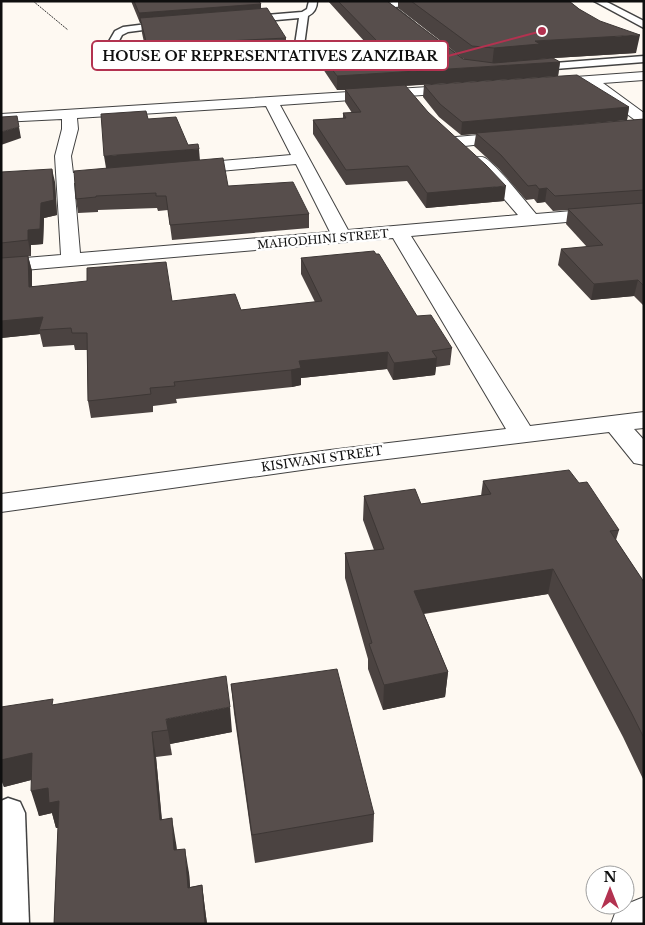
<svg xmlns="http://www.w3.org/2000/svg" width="645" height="925" font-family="'Libre Baskerville',serif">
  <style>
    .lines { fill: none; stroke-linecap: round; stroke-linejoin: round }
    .service-casing { stroke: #424242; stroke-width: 3 }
    .minor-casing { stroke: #424242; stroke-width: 2 }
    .path { stroke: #313131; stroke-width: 1; stroke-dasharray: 2 1; stroke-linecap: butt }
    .service { fill: #fff; fill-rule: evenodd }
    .minor { fill: #fff; fill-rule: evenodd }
    .wall { fill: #4b4341 }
    .shaded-wall { fill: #3d3735 }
    .building { fill: #574e4c; stroke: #3d3735 }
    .labels { text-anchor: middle; stroke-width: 5; stroke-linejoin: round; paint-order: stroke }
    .far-street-label { font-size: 11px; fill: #0f0f0f; stroke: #fff }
    .street-label { font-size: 12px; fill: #0f0f0f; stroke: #fff }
    .leader { fill: none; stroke: #b33250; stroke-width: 2 }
    .callout-dot { fill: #b33250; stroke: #fff; stroke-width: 2 }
    .callout { fill: #fff; stroke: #b33250; stroke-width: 2 }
    .callout-label { font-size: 14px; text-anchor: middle; font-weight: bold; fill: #0f0f0f }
  </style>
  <rect width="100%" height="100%" fill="#fef9f2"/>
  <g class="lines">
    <defs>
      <g id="service">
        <path d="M309 1H317C317 8 314 13 308 16L303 53H295L294 51 299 18 243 23 238 20 243 17 302 12 307 9Z"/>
        <polygon points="401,1 436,1 432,4 394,7 413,22 415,24 410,27 385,8 386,3"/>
        <polygon points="594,1 605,1 644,21 644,28"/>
        <polygon points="171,21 174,22 174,26 128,32 122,35 113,52 109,53 104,50 115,31 123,27"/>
        <polygon points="644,56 644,62 529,71 524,68 529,65"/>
        <polygon points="8,798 20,802 25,813 29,924 1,924 1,801"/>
      </g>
      <g id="minor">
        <polygon points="644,72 644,80 603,83 644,113 644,124 639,123 587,84 548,87 541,83 548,79"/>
        <path d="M460 85 465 86 467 89 465 92 280 105 348 230 518 215 471 161 473 158C477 157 481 156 485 158 497 165 525 201 536 214L644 205V215L411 236 530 426 644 412V428L634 429 644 440V465L634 463 609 432 330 466 1 512V494L330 450 506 429 393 238 1 272V260L61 255 55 156 62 129V119L1 122V114ZM266 106 291 155 186 164 180 165 178 169 180 173 186 174 296 164 330 232 80 253 74 183 111 180 117 179 119 175 117 171 111 170 73 173 71 156 78 129 77 118Z"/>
        <polygon points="512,132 517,134 520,137 517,140 456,147 450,145 448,142 450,139 456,137"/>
        <polygon points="644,897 644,924 611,924 617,908"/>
      </g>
    </defs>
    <use href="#service" class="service-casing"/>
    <use href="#minor" class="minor-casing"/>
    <polyline class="path" points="33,1 68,30"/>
    <use href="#service" class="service"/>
    <use href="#minor" class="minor"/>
  </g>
  <g class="wall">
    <polygon points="131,1 259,1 261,4 261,8 286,38 286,54 148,61 142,33 141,23 140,23"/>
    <polygon points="328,1 387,1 464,59 398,8 398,1 569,1 636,53 538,59 560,62 558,76 405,86 504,201 426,208 407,181 346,185 313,134 313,120 343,118 343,113 352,113 345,102 345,90 337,90 315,57 314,45 365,42"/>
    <polygon points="424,85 629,107 627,120 512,130 644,119 644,306 634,296 591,300 558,265 561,249 587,247 566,224 568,210 553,211 545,202 537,203 534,199 526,200 499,169 474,146 476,134 461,135 439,117 423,97"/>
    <polygon points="148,119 188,145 200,160 228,186 309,214 309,228 172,240 168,210 158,211 157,208 98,210 98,212 78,213 76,199 106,168"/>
    <polygon points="1,172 55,182 57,215 44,218 43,244 31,245 31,256 28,256 32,271 32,286 172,301 241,310 315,302 301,274 301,258 417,316 452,348 450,365 436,367 435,375 393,380 387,369 301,378 301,385 292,387 176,399 177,403 153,406 153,412 91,418 88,401 87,350 75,350 74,345 43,347 40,334 1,338"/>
    <polygon points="483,481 579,483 619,530 616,540 644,582 644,781 623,737 548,594 424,614 448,672 445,697 383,710 368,669 368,659 345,578 345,553 374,550 363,520 364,496 421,504 481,496"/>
    <polygon points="231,684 374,814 373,842 255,863 234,713"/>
    <polygon points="54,705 232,732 170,744 172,755 156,757 162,820 176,843 177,850 189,873 190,887 202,885 207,924 54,924 58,828 56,828 52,813 39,816 31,780 4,787 1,779 1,707"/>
  </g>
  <g class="shaded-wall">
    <polygon points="261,4 261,13 140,18 141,23 140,23 139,13"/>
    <polygon points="640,35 636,53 538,59 492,66 494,48 535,41"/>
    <polygon points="560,62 558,76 337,90 337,76"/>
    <polygon points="629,107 627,120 461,135 462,122"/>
    <polygon points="19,127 21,138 1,145 1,132"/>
    <polygon points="199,149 200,161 106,168 104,156"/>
    <polygon points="52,169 55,182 57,215 44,218 43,244 31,245 31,256 28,240 28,230 41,203"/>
    <polygon points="506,186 504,201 426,208 427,193"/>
    <polygon points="547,188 545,202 537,203 539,189"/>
    <polygon points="28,256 32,271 32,302 29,287"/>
    <polygon points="638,280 634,296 591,300 594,284"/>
    <polygon points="43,317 39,330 40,334 1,338 1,321"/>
    <polygon points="388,352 387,369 301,378 301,385 292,387 291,370 299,361"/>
    <polygon points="437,358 435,375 393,380 394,363"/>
    <polygon points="553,569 548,594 412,615 414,591"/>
    <polygon points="448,672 445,697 383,710 384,685"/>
    <polygon points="230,707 232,732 170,744 172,755 166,719"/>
    <polygon points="152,732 156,757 164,845 160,820"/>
    <polygon points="32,753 39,778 4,787 1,779 1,760"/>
    <polygon points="48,788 59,801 66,826 56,828 52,813 39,816 31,791"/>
    <polygon points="172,818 176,843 178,875 174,850"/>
    <polygon points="185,849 189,873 192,912 188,888"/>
    <polygon points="202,885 205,909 207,924 205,924"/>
  </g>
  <g class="building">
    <polygon points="134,1 259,1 261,4 139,13"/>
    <polygon points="338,1 387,1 463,59 494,63 553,58 560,62 337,76 314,45 377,41"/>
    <polygon points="411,1 569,1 579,9 600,21 640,35 535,41 540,44 494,48 472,46"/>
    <polygon points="267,8 286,38 147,45 140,18"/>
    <polygon points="577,75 629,107 462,122 440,104 424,85"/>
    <polygon points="405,85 428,112 486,165 506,186 427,193 408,166 346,170 313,120 346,118 343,113 361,112 345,89"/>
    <polygon points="146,111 148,119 176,117 188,145 198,144 199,149 104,156 101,114"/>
    <polygon points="17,116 19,127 1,132 1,117"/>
    <polygon points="644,119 644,190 555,196 547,188 539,189 536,185 528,186 501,155 476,133"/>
    <polygon points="223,158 228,186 293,182 309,214 170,225 166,196 156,196 156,193 96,196 96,197 76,199 74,171"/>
    <polygon points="52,169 54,200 41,203 40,229 28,230 28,240 1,243 1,172"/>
    <polygon points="644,203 644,286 638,280 594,284 561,249 603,245 568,209"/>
    <polygon points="374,251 376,254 379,254 417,316 431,315 452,348 432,351 437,358 394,363 388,352 299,361 301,368 291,370 174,382 175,386 150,388 151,394 88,401 87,333 72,333 71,328 39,330 43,317 1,321 1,258 28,256 29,287 87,281 87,268 166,262 172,301 235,294 241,310 322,301 301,258"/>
    <polygon points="569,470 579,483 587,482 619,530 610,531 644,582 644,738 631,712 553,569 414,591 448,672 384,685 369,644 372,643 345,553 384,549 364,496 415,489 421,504 491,494 483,481"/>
    <polygon points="337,669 374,814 252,835 231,684"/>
    <polygon points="226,676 230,707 166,719 168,730 152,732 160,820 172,818 174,850 185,849 188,888 202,885 205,924 54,924 59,801 49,803 48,788 31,791 32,753 1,760 1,707 53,699 52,705"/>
  </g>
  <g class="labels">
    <g class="far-street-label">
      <text transform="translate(323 239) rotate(-5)" y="4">MAHODHINI STREET</text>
    </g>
    <g class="street-label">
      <text transform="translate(322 459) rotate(-8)" y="4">KISIWANI STREET</text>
    </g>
  </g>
  <path class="leader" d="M542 31L448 56"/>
  <circle class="callout-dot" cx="542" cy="31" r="5"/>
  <rect class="callout" x="92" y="41" width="356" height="29" rx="5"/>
  <g class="callout-label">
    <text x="270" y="61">HOUSE OF REPRESENTATIVES ZANZIBAR</text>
  </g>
  <rect width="645" height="925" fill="none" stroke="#0f0f0f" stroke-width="5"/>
  <g transform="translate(610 890)"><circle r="24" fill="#ffffff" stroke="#9f9f9f"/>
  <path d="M0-4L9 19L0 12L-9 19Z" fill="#b33250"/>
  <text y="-8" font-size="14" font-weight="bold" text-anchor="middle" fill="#0f0f0f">N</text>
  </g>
</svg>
